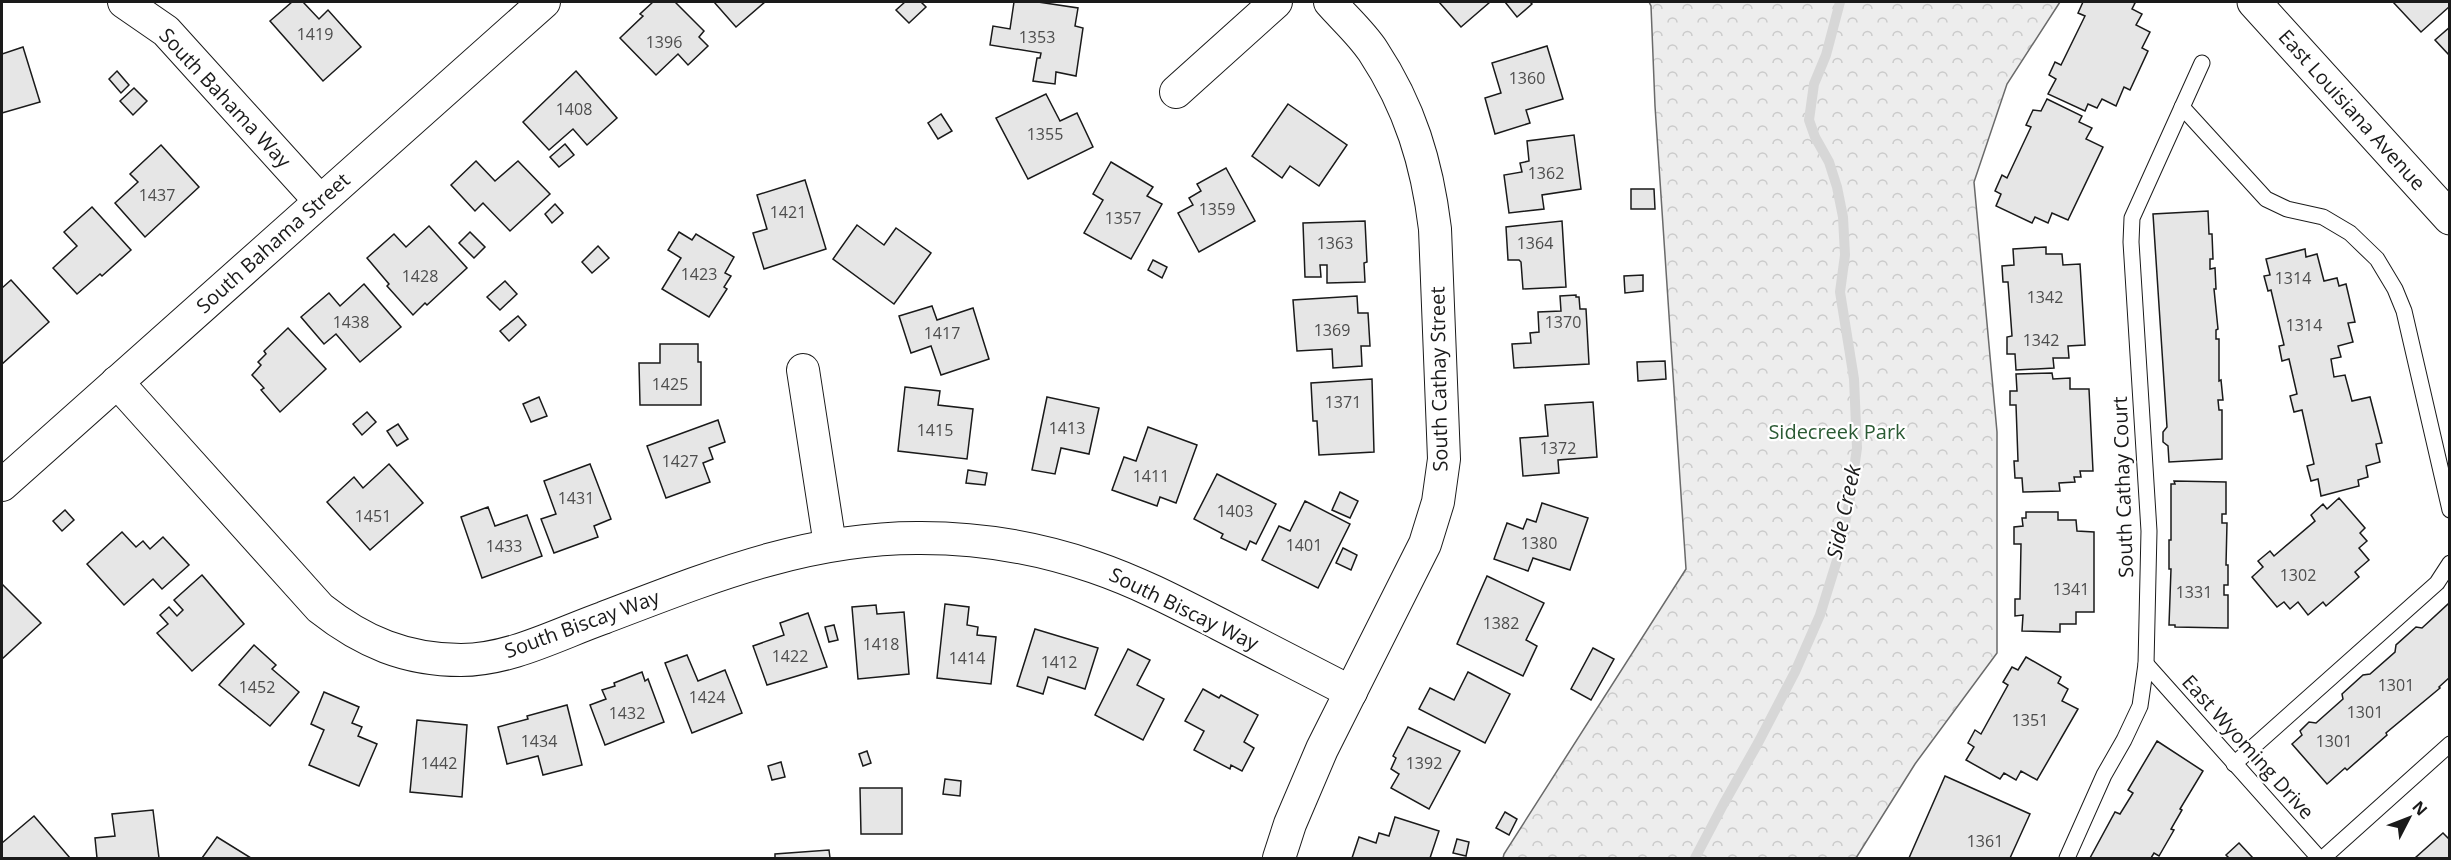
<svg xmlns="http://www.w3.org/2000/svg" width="2451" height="860" font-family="'Open Sans',sans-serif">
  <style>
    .park { fill: url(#park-crowns); stroke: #6a6a6a; stroke-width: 1.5 }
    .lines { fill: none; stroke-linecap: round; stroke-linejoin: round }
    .stream { stroke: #d7d7d7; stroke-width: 10 }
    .building { fill: #e6e6e6; stroke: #1a1a1a; stroke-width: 1.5 }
    .lane-casing { stroke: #1a1a1a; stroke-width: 17 }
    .street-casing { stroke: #1a1a1a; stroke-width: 34 }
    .secondary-casing { stroke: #1a1a1a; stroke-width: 35 }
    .lane { stroke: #fff; stroke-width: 15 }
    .street { stroke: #fff; stroke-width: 32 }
    .secondary { stroke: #fff; stroke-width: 33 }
    .labels { text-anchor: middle; stroke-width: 4.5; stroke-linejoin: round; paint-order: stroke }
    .number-label { font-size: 16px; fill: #4d4d4d }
    .street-label { font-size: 20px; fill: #1a1a1a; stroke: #fff }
    .park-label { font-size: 20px; fill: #2b5a34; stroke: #fff }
    .water-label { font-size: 21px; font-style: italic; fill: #1a1a1a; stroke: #fff }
  </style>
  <defs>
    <pattern id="park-crowns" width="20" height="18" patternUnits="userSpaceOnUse" patternTransform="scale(1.5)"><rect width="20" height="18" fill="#ededed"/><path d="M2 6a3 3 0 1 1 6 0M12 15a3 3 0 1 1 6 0" fill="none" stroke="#cbcbcb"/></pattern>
  </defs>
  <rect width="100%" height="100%" fill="#fff"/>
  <polygon class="park" points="1649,2 2060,2 2007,84 1974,182 1997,432 1997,653 1915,764 1856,858 1503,858 1504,854 1686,569 1655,106 1651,6"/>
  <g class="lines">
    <polyline class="stream" points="1695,858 1723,805 1758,743 1795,672 1820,615 1838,557 1849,504 1857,448 1854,379 1840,292 1845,255 1843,217 1837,187 1829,162 1815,137 1809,120 1814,84 1826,55 1840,2"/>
  </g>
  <g class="building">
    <polygon points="292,2 303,2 319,19 328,10 361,47 323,81 270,21"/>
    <polygon points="653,2 675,2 704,31 699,37 708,46 688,65 678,54 656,75 620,38 643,16 640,14"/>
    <polygon points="714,2 765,2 736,27"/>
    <polygon points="905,2 921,2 926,7 909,23 896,10"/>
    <polygon points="1014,2 1038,2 1078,8 1075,26 1083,28 1076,76 1056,72 1055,84 1033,81 1037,58 1040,58 1041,53 990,45 993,26 1010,29"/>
    <polygon points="1439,2 1490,2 1461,27"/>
    <polygon points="1505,2 1530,2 1532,4 1517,17"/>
    <polygon points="2083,2 2133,2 2135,3 2132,9 2142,14 2136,25 2150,32 2142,48 2148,51 2130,90 2124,87 2116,106 2102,99 2097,108 2088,104 2085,111 2048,94 2056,79 2049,75 2055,62 2061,65 2085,16 2078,13"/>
    <polygon points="2393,2 2450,2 2450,6 2421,32"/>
    <polygon points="2450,27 2450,56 2435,40"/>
    <polygon points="1547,46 1563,99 1526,110 1530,123 1495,134 1485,98 1501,93 1492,63"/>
    <polygon points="23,47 40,102 2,113 2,54"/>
    <polygon points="117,71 129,85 121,93 109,79"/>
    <polygon points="576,71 617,118 587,145 573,129 549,150 523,122"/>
    <polygon points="134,88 147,101 133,115 120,101"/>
    <polygon points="1046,94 1060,121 1077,113 1093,147 1028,179 996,118"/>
    <polygon points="2047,99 2082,116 2079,122 2092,128 2086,139 2103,147 2068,220 2052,213 2048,223 2035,217 2032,223 1996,206 2001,194 1995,191 2002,175 2007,178 2031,127 2026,125 2033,110 2041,111"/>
    <polygon points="1288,104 1347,145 1319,186 1290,166 1282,178 1252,156"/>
    <polygon points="941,114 952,131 938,139 928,123"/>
    <polygon points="1574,135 1581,189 1542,195 1544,209 1509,213 1504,175 1522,172 1520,163 1529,161 1527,141"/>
    <polygon points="565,144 574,155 559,167 550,157"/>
    <polygon points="161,145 199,187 145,237 115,203 138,182 130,174"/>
    <polygon points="476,161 495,181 518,161 550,194 510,231 483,203 475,211 451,185"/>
    <polygon points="1111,162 1153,187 1147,196 1162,204 1131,259 1084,233 1103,200 1093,194"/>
    <polygon points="1226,168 1255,221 1199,252 1178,213 1193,205 1189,198 1201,191 1197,184"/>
    <polygon points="805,180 826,249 764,269 753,233 767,229 757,195"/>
    <polygon points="1631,189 1654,189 1655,209 1631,209"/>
    <polygon points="555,204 563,213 552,223 545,214"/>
    <polygon points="92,207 131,250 102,276 100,274 77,294 53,268 77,246 64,232"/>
    <polygon points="2208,211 2209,234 2212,234 2213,259 2210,259 2210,269 2215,268 2216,289 2214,289 2218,329 2216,330 2216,339 2219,339 2219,381 2221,380 2223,400 2218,400 2219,410 2222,410 2222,459 2169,462 2168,446 2163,442 2163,432 2167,427 2153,214"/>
    <polygon points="1365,221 1367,262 1364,263 1365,282 1327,283 1327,265 1320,265 1321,277 1305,277 1303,223"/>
    <polygon points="1562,221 1566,287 1523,289 1521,262 1519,260 1508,260 1506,227"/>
    <polygon points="857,225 884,245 896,228 931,253 894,304 833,259"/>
    <polygon points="429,226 467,268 427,305 425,303 413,315 387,286 389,284 367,258 394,234 406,247"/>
    <polygon points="470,232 485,247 474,258 459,243"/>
    <polygon points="679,232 692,240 696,234 734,257 725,273 731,276 724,287 727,289 709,317 662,289 681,258 668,250"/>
    <polygon points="598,246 609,258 592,273 582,262"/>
    <polygon points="2046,247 2046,254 2062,254 2063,265 2080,264 2085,345 2068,346 2069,358 2053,358 2054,368 2016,370 2015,354 2007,354 2007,337 2012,336 2008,282 2003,282 2002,266 2014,265 2013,249"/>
    <polygon points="2305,249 2306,257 2317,254 2324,281 2337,278 2339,286 2346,284 2355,322 2348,323 2353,342 2338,346 2341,357 2331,359 2334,377 2345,375 2352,401 2370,397 2382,443 2376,444 2380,462 2366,466 2368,477 2358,480 2359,486 2321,496 2318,479 2311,481 2307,466 2314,464 2302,410 2294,412 2290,396 2297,394 2289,359 2282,361 2279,346 2284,345 2271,290 2268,291 2264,276 2270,275 2266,259"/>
    <polygon points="1153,260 1167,267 1162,278 1148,270"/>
    <polygon points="1643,275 1643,291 1625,293 1624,276"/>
    <polygon points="11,280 49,322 2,364 2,288"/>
    <polygon points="505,281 517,294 500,310 487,297"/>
    <polygon points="364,284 401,327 360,362 336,334 324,344 301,317 329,293 340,306"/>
    <polygon points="1576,295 1576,297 1579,297 1580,309 1586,309 1589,364 1514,368 1512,344 1531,343 1530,333 1539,332 1538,312 1561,311 1560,296"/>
    <polygon points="1357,296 1358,313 1368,313 1370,346 1361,346 1362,366 1333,368 1332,349 1297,351 1293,300"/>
    <polygon points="932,306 937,320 973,308 989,359 941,375 931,346 911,353 899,316"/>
    <polygon points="518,316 526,325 509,341 500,331"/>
    <polygon points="288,328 326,369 280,412 261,390 264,388 252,375 261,365 258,362 266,354 264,351"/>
    <polygon points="660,344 698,344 698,362 701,362 701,405 640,405 639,363 660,363"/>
    <polygon points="1665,361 1666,379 1638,381 1637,362"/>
    <polygon points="2052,373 2053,379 2070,378 2070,389 2089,389 2093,471 2080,471 2081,477 2074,477 2075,482 2059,483 2060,491 2023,492 2022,478 2015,478 2014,461 2018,461 2016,405 2010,405 2010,391 2017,391 2016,374"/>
    <polygon points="1372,379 1374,452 1319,455 1317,421 1313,421 1311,383"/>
    <polygon points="905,387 940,391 938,405 973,409 967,459 898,451"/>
    <polygon points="539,397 547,416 531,422 523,404"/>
    <polygon points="1047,397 1099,408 1089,454 1061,448 1055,474 1032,470"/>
    <polygon points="1593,402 1597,457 1558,460 1559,473 1523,476 1520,438 1548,436 1545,405"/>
    <polygon points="367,412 376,422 362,435 353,424"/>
    <polygon points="718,420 725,442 709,448 713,459 703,463 710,482 666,498 647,446"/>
    <polygon points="398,424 408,439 397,446 387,431"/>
    <polygon points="1148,427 1197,445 1176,503 1160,497 1157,506 1112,490 1124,457 1136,461"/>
    <polygon points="389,464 423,503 370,550 327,502 354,477 363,488"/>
    <polygon points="590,464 611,519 594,526 598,537 554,553 541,519 556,514 544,481"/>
    <polygon points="968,470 987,473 985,485 966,483"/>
    <polygon points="1217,474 1276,504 1256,544 1250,541 1246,550 1221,538 1223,534 1194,519"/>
    <polygon points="2174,481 2226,482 2226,514 2222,514 2222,523 2227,523 2226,565 2228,565 2228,585 2224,585 2224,595 2228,595 2228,628 2175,627 2175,625 2169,625 2171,569 2169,569 2169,540 2171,540 2171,484 2175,484"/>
    <polygon points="1340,492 1358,501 1350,518 1332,510"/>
    <polygon points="2339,498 2365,528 2360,533 2367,541 2359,548 2369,560 2355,572 2359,577 2326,606 2323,602 2308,615 2298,602 2290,609 2284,602 2277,607 2252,577 2263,567 2258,561 2270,551 2274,556 2315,521 2311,515 2323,504 2327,509"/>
    <polygon points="1305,501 1350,524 1318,588 1262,560 1279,526 1290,531"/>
    <polygon points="1542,503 1588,518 1570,570 1533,558 1528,571 1494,559 1507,523 1523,529 1527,519 1536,522"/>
    <polygon points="488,507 495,526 527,515 542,556 482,578 461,517"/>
    <polygon points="65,510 74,520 62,531 53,521"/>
    <polygon points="2026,512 2058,512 2058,520 2076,520 2077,531 2094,532 2094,612 2076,612 2076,624 2060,624 2060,632 2022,631 2023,615 2015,616 2015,599 2020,599 2021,544 2014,544 2014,527 2023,526 2022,518 2026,518"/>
    <polygon points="122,532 136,547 143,541 150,549 163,537 189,565 162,589 153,579 124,605 87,564"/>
    <polygon points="1343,548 1357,555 1351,570 1336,563"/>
    <polygon points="202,575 244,624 192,671 157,633 168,624 160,615 169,607 177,616 183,610 174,600"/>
    <polygon points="1487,576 1544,603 1526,640 1537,646 1523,676 1457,644"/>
    <polygon points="2,584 41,623 2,659"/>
    <polygon points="2450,597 2450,677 2439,687 2440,688 2386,733 2387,735 2347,770 2345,768 2327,784 2292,744 2302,735 2300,731 2309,722 2316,723 2343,699 2342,694 2363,675 2370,674 2395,652 2396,645 2416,627 2422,628 2449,603"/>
    <polygon points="945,604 969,607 967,625 978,627 977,635 996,637 991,684 937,678"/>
    <polygon points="876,605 877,614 904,612 909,674 858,679 852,607"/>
    <polygon points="808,613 827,667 767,685 753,646 784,635 780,623"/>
    <polygon points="834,625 838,640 829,642 825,627"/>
    <polygon points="1035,629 1098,648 1085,689 1048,677 1043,694 1017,686"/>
    <polygon points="254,645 276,665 272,669 299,692 270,726 219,685"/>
    <polygon points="1593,648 1614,659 1591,700 1571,689"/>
    <polygon points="1128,649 1150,660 1137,685 1164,699 1143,740 1095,715"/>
    <polygon points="687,655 698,681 725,670 742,713 692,733 665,663"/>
    <polygon points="2026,657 2061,677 2058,683 2068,689 2062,701 2078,709 2037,780 2021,771 2016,780 2004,773 2000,779 1966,760 1974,747 1968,743 1975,730 1981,734 2008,685 2003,682 2012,667 2018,670"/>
    <polygon points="642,672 645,681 648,679 664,722 605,745 590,705 606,699 602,690 615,686 614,683"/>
    <polygon points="1468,672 1510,694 1485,743 1419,709 1430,688 1454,700"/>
    <polygon points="1203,689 1219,698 1221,695 1258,715 1244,742 1254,748 1242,771 1231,765 1230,769 1194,750 1204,731 1185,721"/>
    <polygon points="324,692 359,707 352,723 362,727 358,736 377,744 359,786 309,765 324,730 311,724"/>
    <polygon points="567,705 582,765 543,775 538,756 507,764 498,727 528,719 527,716"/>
    <polygon points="417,720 467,725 462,797 410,792"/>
    <polygon points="1408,727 1460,751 1429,809 1391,788 1399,774 1391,769 1396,758 1393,756"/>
    <polygon points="2157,741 2203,771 2180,809 2182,810 2171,829 2174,830 2159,856 2154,853 2151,858 2090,858 2115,812 2120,814 2133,793 2128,790"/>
    <polygon points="867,751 871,763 863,766 859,754"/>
    <polygon points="781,762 785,777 772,780 768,766"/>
    <polygon points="1945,776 2030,814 2010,858 1909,858"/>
    <polygon points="945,779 961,781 960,796 943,794"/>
    <polygon points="860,788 902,788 902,834 861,834"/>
    <polygon points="153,810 159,858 97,858 95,838 115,836 112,814"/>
    <polygon points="1505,812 1517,819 1509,835 1496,828"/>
    <polygon points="34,816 70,858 2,858 2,843"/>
    <polygon points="1395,817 1439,831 1430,858 1352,858 1359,837 1376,843 1379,833 1389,836"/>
    <polygon points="2443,833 2450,840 2450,858 2415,858"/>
    <polygon points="217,837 251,858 202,858"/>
    <polygon points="1457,839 1469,842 1466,856 1453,853"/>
    <polygon points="2239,843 2253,858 2229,858 2226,855"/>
    <polygon points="829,850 830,858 775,858 775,854"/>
  </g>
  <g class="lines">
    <defs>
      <g id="lane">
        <polyline points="2182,107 2266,199 2287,209 2323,217 2350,233 2377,259 2395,289 2404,311 2450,510"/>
        <polyline points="2146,664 2319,858"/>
        <polyline points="2234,764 2437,583 2450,563"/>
        <polyline points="2067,858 2104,775 2124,740 2140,706 2146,664 2149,531 2131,242 2132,218 2202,63"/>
        <polyline points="2323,858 2450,744"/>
      </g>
      <g id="street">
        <polyline points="124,2 166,31 320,201"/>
        <polyline points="1176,92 1276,2"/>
        <polyline points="803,370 830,545"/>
        <path d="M117 382 320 608C363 642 406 660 461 660 510 660 558 634 603 618 708 578 807 537 921 538 979 538 1039 548 1094 567 1138 582 1178 603 1219 624 1263 647 1307 669 1351 692"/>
        <polyline points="2,485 544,2"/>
        <path d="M1279 858 1290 824 1322 749 1425 544 1438 502 1444 459 1435 229C1427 163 1410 107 1373 51 1361 33 1344 18 1330 2"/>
      </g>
      <polyline id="secondary" points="2254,2 2450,218"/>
    </defs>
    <use href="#lane" class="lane-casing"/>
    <use href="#street" class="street-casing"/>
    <use href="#secondary" class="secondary-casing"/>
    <use href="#lane" class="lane"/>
    <use href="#street" class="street"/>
    <use href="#secondary" class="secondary"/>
  </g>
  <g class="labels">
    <g class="number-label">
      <text x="315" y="40">1419</text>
      <text x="1037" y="43">1353</text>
      <text x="664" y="48">1396</text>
      <text x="1527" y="84">1360</text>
      <text x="574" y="115">1408</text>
      <text x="1045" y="140">1355</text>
      <text x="1546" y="179">1362</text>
      <text x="157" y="201">1437</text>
      <text x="1217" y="215">1359</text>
      <text x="788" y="218">1421</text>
      <text x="1123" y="224">1357</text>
      <text x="1335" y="249">1363</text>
      <text x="1535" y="249">1364</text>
      <text x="699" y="280">1423</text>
      <text x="420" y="282">1428</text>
      <text x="2293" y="284">1314</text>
      <text x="2045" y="303">1342</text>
      <text x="351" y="328">1438</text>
      <text x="1563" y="328">1370</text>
      <text x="2304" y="331">1314</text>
      <text x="1332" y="336">1369</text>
      <text x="942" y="339">1417</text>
      <text x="2041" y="346">1342</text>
      <text x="670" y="390">1425</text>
      <text x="1343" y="408">1371</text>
      <text x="1067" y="434">1413</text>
      <text x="935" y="436">1415</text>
      <text x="1558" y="454">1372</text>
      <text x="680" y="467">1427</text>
      <text x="1151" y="482">1411</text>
      <text x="576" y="504">1431</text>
      <text x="1235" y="517">1403</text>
      <text x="373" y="522">1451</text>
      <text x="1539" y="549">1380</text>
      <text x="1304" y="551">1401</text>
      <text x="504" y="552">1433</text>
      <text x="2298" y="581">1302</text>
      <text x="2071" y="595">1341</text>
      <text x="2194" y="598">1331</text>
      <text x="1501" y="629">1382</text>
      <text x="881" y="650">1418</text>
      <text x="790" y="662">1422</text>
      <text x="967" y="664">1414</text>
      <text x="1059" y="668">1412</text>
      <text x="2396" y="691">1301</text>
      <text x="257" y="693">1452</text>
      <text x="707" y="703">1424</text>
      <text x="2365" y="718">1301</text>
      <text x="627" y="719">1432</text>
      <text x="2030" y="726">1351</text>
      <text x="539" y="747">1434</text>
      <text x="2334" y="747">1301</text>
      <text x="439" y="769">1442</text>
      <text x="1424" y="769">1392</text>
      <text x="1985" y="847">1361</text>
    </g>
    <g class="street-label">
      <text transform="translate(225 98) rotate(47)" y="7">South Bahama Way</text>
      <text transform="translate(2352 110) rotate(48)" y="7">East Louisiana Avenue</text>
      <text transform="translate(273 243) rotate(-42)" y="7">South Bahama Street</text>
      <text transform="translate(1439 379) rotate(-91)" y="7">South Cathay Street</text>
      <text transform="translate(2123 487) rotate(-92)" y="7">South Cathay Court</text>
      <text transform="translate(1184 609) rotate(26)" y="7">South Biscay Way</text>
      <text transform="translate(582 624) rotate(-20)" y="7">South Biscay Way</text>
      <text transform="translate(2248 747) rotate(48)" y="7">East Wyoming Drive</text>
    </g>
    <g class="park-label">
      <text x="1837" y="439">Sidecreek Park</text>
    </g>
    <g class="water-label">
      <text transform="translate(1844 512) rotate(-78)" y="7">Side Creek</text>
    </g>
  </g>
  <rect width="2451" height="860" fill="none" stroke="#1a1a1a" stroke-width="6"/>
  <g transform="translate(2409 818) rotate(48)" stroke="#ffffff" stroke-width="4.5" paint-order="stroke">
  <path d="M0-4.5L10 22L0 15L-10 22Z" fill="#1a1a1a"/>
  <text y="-9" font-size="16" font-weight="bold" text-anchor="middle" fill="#1a1a1a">N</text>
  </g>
</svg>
